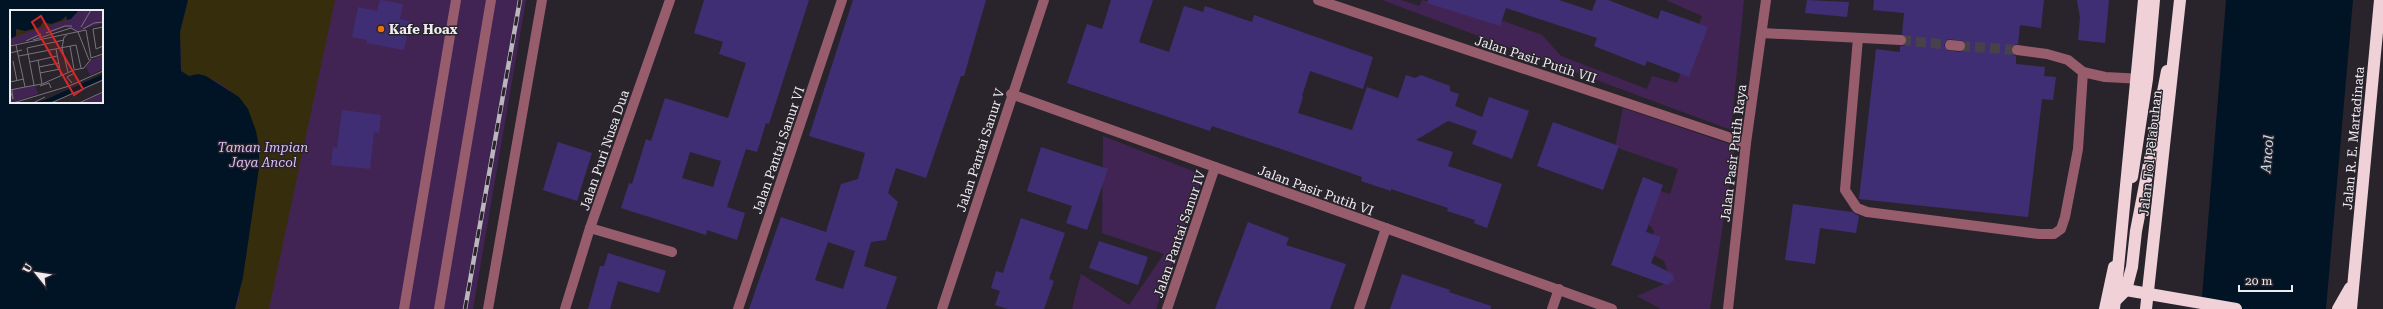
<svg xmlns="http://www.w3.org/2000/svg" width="2383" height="309" font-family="'Roboto Serif',serif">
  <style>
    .green { fill: #422454; fill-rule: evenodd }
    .sand { fill: #362d0c }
    .water { fill: #001425; fill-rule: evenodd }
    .building { fill: #402e74; fill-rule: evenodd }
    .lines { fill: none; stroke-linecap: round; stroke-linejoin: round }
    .minor-tunnel { stroke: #47424a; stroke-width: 10; stroke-dasharray: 10 5; stroke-linecap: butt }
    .minor { stroke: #985d6d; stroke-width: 10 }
    .highway { stroke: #f0d1d8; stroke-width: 12 }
    .rail-casing { stroke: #bab7bd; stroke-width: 4.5 }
    .rail { stroke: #29242c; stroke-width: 3; stroke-dasharray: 9; stroke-linecap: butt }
    .highway-bridge { stroke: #f0d1d8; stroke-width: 12 }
    .food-dot { fill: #e8710a; stroke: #29242c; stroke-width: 1.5 }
    .labels { text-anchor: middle; stroke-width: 3; stroke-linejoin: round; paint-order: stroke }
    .poi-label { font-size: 13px; font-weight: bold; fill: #efecf1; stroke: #29242c; text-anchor: start }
    .street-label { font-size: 13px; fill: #efecf1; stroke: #29242c }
    .park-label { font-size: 13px; font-style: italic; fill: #dfbdf7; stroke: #29242c }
    .water-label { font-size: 14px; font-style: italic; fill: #ccdfee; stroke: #29242c }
    .inset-road { fill: none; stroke: #78747b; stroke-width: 1 }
    .view { fill: #d62828; fill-opacity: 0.15; stroke: #d62828; stroke-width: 2 }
    .inset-edge { fill: none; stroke: #efecf1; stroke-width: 2 }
  </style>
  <rect width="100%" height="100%" fill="#29242c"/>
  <g class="green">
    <path d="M0 0H526L473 309H0ZM11 11H102V102H11Z"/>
    <polygon points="1382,0 1401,0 1419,6 1422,0 1488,20 1501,20 1542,35 1561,56 1647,89 1652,76 1677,83 1702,16 1666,0 1744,0 1731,130"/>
    <polygon points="1623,108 1735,146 1710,309 1661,309 1637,296 1671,281 1664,261 1648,252 1654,231 1645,219 1654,189 1670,194 1678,169 1615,147"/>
    <polygon points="1103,136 1203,175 1156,309 1072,309 1081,274 1129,305 1164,254 1102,233"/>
  </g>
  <path class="sand" d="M188 0H335L269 309H235L239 299 248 109C236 93 209 71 189 76L181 71 180 32Z"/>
  <g class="water">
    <path d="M0 0H188L180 32 181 71 189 76 198 74 206 76 239 97 248 109 256 131 259 147V168L243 277 235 309H0ZM11 11H102V102H11Z"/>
    <polygon points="2226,0 2353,0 2326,309 2201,309"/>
  </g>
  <g class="building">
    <polygon points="380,0 403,4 400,19 410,21 404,50 366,43 367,40 352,37 358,7 377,11"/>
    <path d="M704 0H809L769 124 766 123 757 152 746 149 727 207 745 213 737 240 707 230 706 235 621 208 629 183 632 184 646 139 651 141 665 98 728 118 746 63 719 54 723 42 694 33ZM690 152 721 161 713 187 682 178Z"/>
    <path d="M853 0H986L964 76H961L926 178 896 168 888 193 898 202 886 240 871 242 864 266 897 277 886 309H749L781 217 826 232 841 184 858 179 865 153 809 136ZM828 242 855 251 843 289 815 280Z"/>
    <polygon points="1111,0 1153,0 1139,42 1169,52 1184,6 1203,12 1205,6 1252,22 1254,15 1373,57 1363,89 1310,71 1302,96 1303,97 1298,113 1352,130 1367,87 1398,98 1406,75 1415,78 1421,75 1450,86 1450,91 1459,94 1455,106 1482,117 1489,97 1529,111 1512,159 1472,144 1477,131 1448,121 1416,140 1453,152 1448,166 1502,184 1487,228 1474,223 1475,220 1447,211 1448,208 1391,189 1391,191 1361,181 1362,177 1296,154 1212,126 1210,131 1067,83 1087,24 1102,29"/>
    <polygon points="1428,0 1559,0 1592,11 1596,0 1608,0 1658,19 1661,10 1708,27 1689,77 1647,61 1645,66 1594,46 1597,38 1506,8 1500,26 1427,3"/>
    <polygon points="1807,0 1849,2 1847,17 1805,13"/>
    <path d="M1874 0H2044L2041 28 2020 25 2018 44 2012 46 2011 50 2013 55 2016 56V64L2045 67 2044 76 2056 77 2053 100 2042 99 2028 217 1859 199 1876 49 1900 52V46H1904L1907 41V37L1902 34 1904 13 1873 10ZM1947 39 1963 41 1966 44 1965 49 1960 52 1947 50 1944 45Z"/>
    <polygon points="2077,0 2109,0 2105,43 2078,40 2080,18"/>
    <polygon points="342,110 381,115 379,133 374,132 370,169 331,165 333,147 337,148"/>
    <polygon points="1553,122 1619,146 1603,190 1537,166"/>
    <polygon points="558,142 592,153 577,201 543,190"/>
    <polygon points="1041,147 1108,169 1087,230 1066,223 1072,206 1027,191"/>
    <polygon points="1643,177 1663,185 1646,232 1661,237 1651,263 1673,274 1674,280 1667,285 1611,265"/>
    <polygon points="1793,204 1852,212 1859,216 1856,233 1820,228 1815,264 1785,260"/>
    <polygon points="1021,218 1065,233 1049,279 1054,281 1044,309 1008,309 995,305 1000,291 991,288 996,271 1003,273"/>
    <polygon points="1248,222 1289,238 1286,245 1346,264 1330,309 1215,309"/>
    <polygon points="1099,241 1148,257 1138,285 1089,268"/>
    <polygon points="608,253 666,271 659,293 618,281 610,309 588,309 600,266 604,266"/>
    <polygon points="1402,274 1450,290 1449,292 1491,306 1491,309 1390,309"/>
  </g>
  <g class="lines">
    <g class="minor-tunnel">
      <polyline points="1901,40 1950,45"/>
      <polyline points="1960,46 2017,50"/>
    </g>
    <g class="minor">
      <polyline points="1318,0 1746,143"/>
      <polyline points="1762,33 1901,40"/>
      <polyline points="1858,38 1845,190 1857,208 1867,212 2039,234 2054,234 2061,229 2065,217 2078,149 2083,72"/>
      <polyline points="1950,45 1960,46"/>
      <polyline points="2017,50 2047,54 2068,60 2083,72 2105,77 2143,79"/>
      <polyline points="1011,94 1612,309"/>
      <polyline points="590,228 672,252"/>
      <polyline points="404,309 456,0"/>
      <polyline points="439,309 491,0"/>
      <polyline points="488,309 542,0"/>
      <polyline points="565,309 590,228 670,0"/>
      <polyline points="738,309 842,0"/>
      <polyline points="942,309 1044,0"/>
      <polyline points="1167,309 1215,167"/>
      <polyline points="1359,309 1386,228"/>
      <polyline points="1552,309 1559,289"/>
      <polyline points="1728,309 1746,143 1766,0"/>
    </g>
    <g class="highway">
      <polyline points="2132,177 2147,79 2154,0"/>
      <polyline points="2126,290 2236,309"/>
      <polyline points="2115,301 2126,290 2132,267 2136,231 2167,71"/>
      <polyline points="2105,309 2114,267"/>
      <polyline points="2338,309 2350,288"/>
      <polyline points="2351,309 2380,0"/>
    </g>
    <defs>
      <polyline id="rail" points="465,309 520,0"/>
    </defs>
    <use href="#rail" class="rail-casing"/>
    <use href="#rail" class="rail"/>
    <g class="highway-bridge">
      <polyline points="2114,309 2144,0"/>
      <polyline points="2146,309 2180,0"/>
    </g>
  </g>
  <circle class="food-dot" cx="381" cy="29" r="4"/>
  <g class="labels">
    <g class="poi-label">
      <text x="389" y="34">Kafe Hoax</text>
    </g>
    <g class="street-label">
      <text transform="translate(1536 59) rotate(18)" y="5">Jalan Pasir Putih VII</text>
      <text transform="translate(2353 138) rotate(-85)" y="5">Jalan R. E. Martadinata</text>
      <text transform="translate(604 150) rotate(-71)" y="5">Jalan Puri Nusa Dua</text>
      <text transform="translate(778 150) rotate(-71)" y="5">Jalan Pantai Sanur VI</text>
      <text transform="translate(980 150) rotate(-72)" y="5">Jalan Pantai Sanur V</text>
      <text transform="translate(1733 153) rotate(-83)" y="5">Jalan Pasir Putih Raya</text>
      <text transform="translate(2150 153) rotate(-84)" y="5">Jalan Tol Pelabuhan</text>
      <text transform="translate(1316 190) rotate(20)" y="5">Jalan Pasir Putih VI</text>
      <text transform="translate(1179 234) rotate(-71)" y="5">Jalan Pantai Sanur IV</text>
    </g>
    <g class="park-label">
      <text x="263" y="152">Taman Impian<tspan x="263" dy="15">Jaya Ancol</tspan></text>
    </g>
    <g class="water-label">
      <text transform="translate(2267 154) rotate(-85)" y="5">Ancol</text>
    </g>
  </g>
  <g transform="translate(10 10)">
    <rect width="93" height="93" fill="#29242c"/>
    <path d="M0 0H93V13L68 21 56 17 21 30 0 35ZM93 45V59L80 65 76 57 81 50ZM25 75 28 84 0 93V80ZM93 83V92L71 93Z" fill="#422454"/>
    <path d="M55 6 57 10 9 25 0 30 6 26 7 18 16 21 30 17 34 12 40 14 49 11Z" fill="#362d0c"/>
    <path d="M0 0H69L61 9 57 10 56 6 52 10 41 14 33 12 30 17 15 21 6 19V26L0 29ZM93 64V69L45 91 20 93 35 90Z" fill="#001425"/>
    <path class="inset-road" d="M71 17 81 0M93 17 83 19 86 39 93 36M73 19 84 13 93 12M36 23 55 16H62M57 25 54 27 52 38 58 62M23 30 61 18 68 22 79 50M16 31 31 24M6 35 15 77M0 36 76 20 81 48M60 36 64 59M46 39 51 65M0 43 12 40M9 46 66 35 71 58M81 48 93 44M28 50 32 74M3 51 7 71M20 52 47 46M29 57 49 53M30 63 50 59M0 72 14 69M62 73 57 67 63 64M24 75 17 38 54 30M30 76 39 73 41 78M2 80 3 89 0 80 15 77 32 74 64 60 74 58 81 49M3 93 59 76 93 61M23 93 35 87M41 93 93 70M69 93 93 82"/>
    <path class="view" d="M31 6 73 79 64 85 22 12Z"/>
    <rect width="93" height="93" class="inset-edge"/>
  </g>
  <g transform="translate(36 273) rotate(300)" stroke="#29242c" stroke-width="3" paint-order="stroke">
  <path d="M0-3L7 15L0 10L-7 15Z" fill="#efecf1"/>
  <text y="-6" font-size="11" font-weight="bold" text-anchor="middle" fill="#efecf1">U</text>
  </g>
  <path d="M2239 285v6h53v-6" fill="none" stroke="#efecf1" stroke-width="2"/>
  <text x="2245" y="285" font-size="12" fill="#efecf1" stroke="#29242c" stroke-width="3" paint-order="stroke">20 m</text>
</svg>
